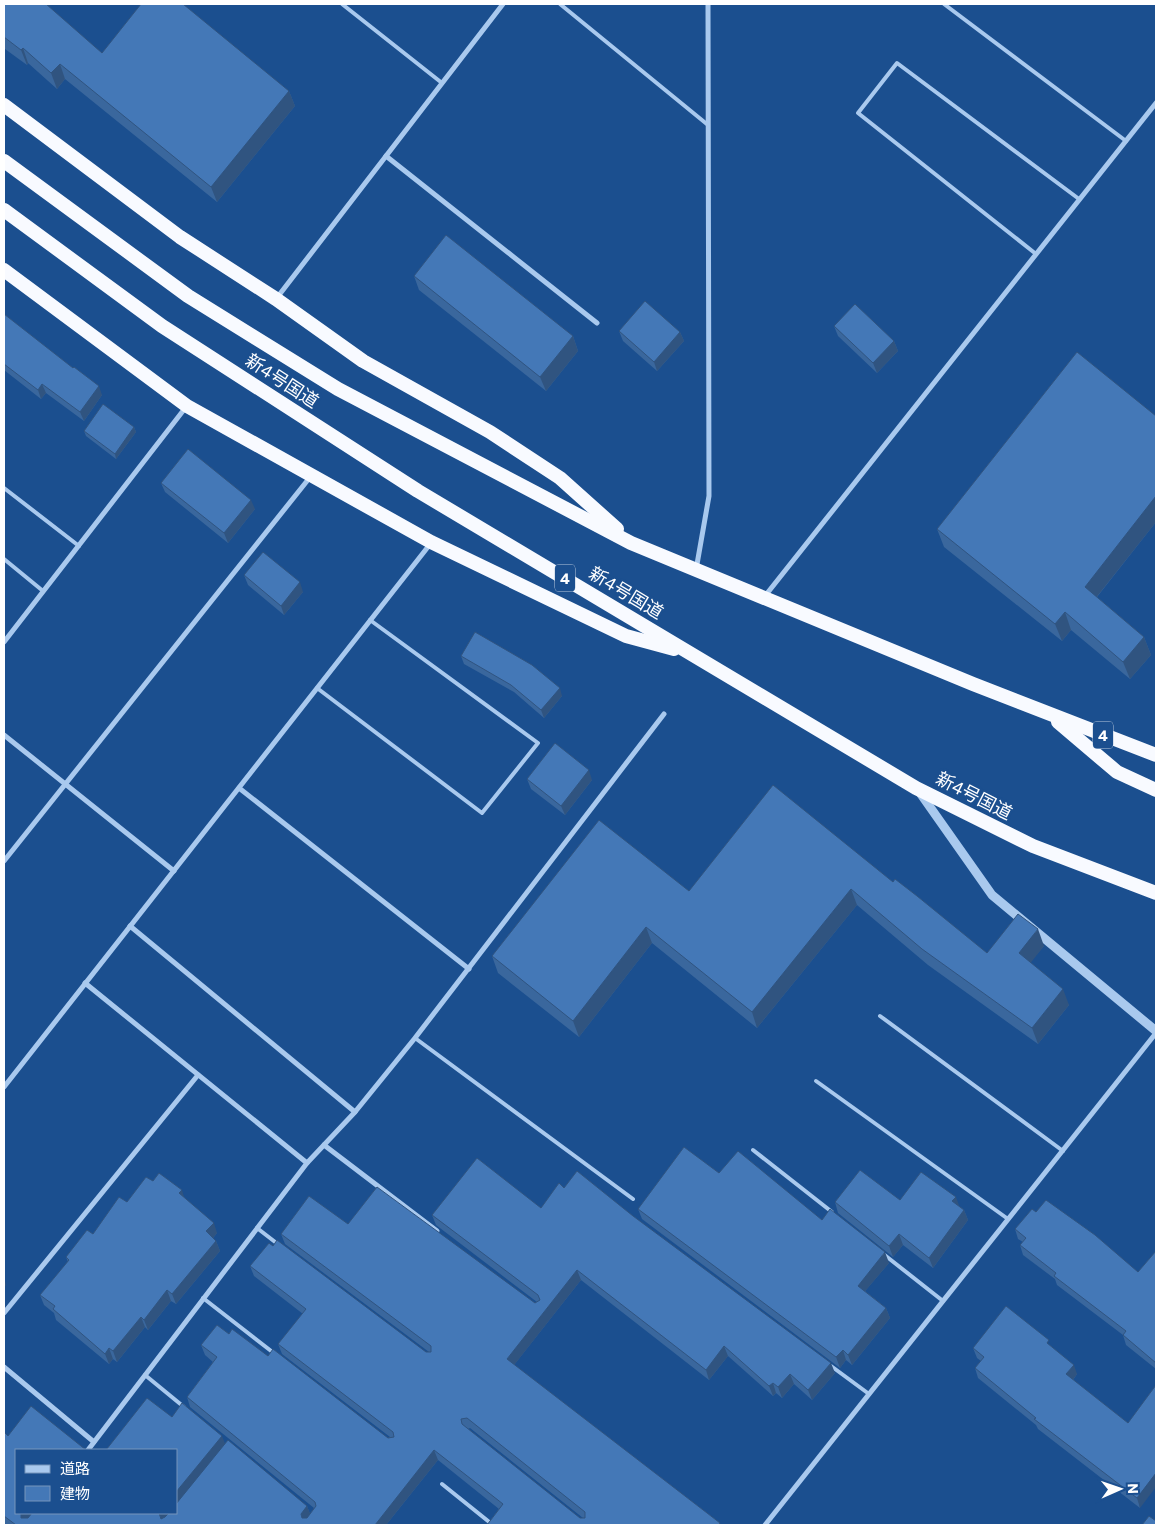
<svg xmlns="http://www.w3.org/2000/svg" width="1160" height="1529" font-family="Commissioner,'Noto Sans JP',sans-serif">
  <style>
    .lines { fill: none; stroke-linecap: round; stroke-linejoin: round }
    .service { stroke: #a9c9ee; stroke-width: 4 }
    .minor { stroke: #a9c9ee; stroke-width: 5 }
    .tertiary { stroke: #a9c9ee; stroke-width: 9 }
    .trunk { stroke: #f8faff; stroke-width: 14 }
    .wall { fill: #3a679d; fill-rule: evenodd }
    .shaded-wall { fill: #305480 }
    .building { fill: #4478b7; stroke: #305480; fill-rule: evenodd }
    .labels { text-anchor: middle; stroke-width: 5; stroke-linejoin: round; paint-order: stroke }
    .shield { fill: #1b4f8f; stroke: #bbcadd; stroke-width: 1 }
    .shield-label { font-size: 16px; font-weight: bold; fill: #fff }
    .street-label { font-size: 18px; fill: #fff; stroke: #1b4f8f }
  </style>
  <rect width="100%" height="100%" fill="#1b4f8f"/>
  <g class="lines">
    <g class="service">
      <polyline points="342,4 442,83"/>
      <polyline points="560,4 708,125"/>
      <polyline points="944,4 1126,141"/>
      <polyline points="1036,254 858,113 897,63 1079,199"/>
      <polyline points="4,488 79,546"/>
      <polyline points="4,559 43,591"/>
      <polyline points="317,688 482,813 538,743 370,620"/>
      <polyline points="880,1016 1063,1151"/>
      <polyline points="415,1038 633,1199"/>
      <polyline points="816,1081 1008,1219"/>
      <polyline points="753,1150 832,1212"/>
      <polyline points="257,1228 279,1245"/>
      <polyline points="882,1253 943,1301"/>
      <polyline points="203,1298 275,1354"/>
      <polyline points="831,1366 869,1394"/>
      <polyline points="145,1375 184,1407"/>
      <polyline points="442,1484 493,1525"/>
    </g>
    <g class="minor">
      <polyline points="386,156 597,323"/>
      <polyline points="276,299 503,4"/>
      <polyline points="696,570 709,496 708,4"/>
      <polyline points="765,596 1156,103"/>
      <polyline points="4,642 186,407"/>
      <polyline points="4,735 174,871"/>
      <polyline points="239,788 469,969"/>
      <polyline points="4,861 311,476"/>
      <polyline points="130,926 355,1112"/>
      <polyline points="85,983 307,1163"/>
      <polyline points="4,1087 431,543"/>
      <polyline points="324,1145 437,1231"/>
      <polyline points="4,1313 198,1075"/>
      <polyline points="4,1367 94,1442"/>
      <polyline points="88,1450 307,1163 355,1112 415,1038 664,714"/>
      <polyline points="765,1525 1156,1033"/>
    </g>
    <polyline class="tertiary" points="918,790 992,895 1156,1031"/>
    <g class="trunk">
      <polyline points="4,105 180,237 276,299 363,361 490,432 560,478 617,529"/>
      <polyline points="4,161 188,296 338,389 631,543 973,684 1156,755"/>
      <polyline points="4,210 162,326 418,491 916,788 1033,846 1156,893"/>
      <polyline points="4,270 187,406 431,542 626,636 674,649"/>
      <polyline points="1058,722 1117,772 1156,790"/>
    </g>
  </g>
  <g class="wall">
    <polygon points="4,4 102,53 289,91 295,106 217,202 65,79 57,89 28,63 27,65 5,49 4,45"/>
    <polygon points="414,276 573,336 578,351 546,391 419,290"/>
    <polygon points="4,314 102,395 84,421 46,393 41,399 4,370"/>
    <polygon points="834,326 894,341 898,351 877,373 838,336"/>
    <polygon points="619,331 680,332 684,341 657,371 623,341"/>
    <polygon points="1156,416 1156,522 1097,597 1144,637 1151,655 1130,679 1071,630 1062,641 944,547 937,529"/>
    <polygon points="134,427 136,432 116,459 86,436 84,431"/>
    <polygon points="161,483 255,509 228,543 165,492"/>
    <polygon points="244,575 303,592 284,615 248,585"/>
    <polygon points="461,656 562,696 544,718 514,692 464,664"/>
    <polygon points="527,779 592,780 565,815 531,789"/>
    <polygon points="893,882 987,953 1044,946 1030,962 1069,1005 1038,1044 928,965 857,905 757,1028 652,943 579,1037 498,973 492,956 689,891"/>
    <polygon points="719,1173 822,1220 889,1263 865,1291 886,1308 890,1318 852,1365 846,1360 840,1368 642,1219 638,1209"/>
    <polygon points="153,1181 184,1197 217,1233 213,1238 216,1241 220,1251 176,1304 171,1301 148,1330 145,1327 117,1362 113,1359 109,1364 56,1320 54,1313 44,1305 40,1295 68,1262 66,1257 93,1234 127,1202"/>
    <path d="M564 1188 633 1216 835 1373 812 1400 794 1384 782 1398 776 1393 773 1396 728 1356 709 1380 581 1280 514 1365 720 1523 487 1525 499 1509 438 1460 386 1525H7L4 1523V1432L16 1513H176L172 1417 225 1444 307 1506 310 1514 314 1508 190 1407 187 1397 213 1362 205 1355 201 1345 229 1334 268 1356 388 1438 390 1437 282 1354 278 1344 303 1314 254 1276 250 1266 426 1352H429L285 1244 281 1234 348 1224 535 1303 537 1302 436 1225 432 1215 541 1208ZM470 1428 583 1518H580L468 1429Z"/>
    <polygon points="900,1200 959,1206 964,1210 968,1220 933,1268 903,1245 893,1257 838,1213 835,1202"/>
    <polygon points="1036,1212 1138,1272 1156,1251 1156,1369 1126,1345 1123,1335 1057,1285 1055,1279 1023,1255 1020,1245 1023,1242 1018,1239 1015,1229"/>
    <polygon points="1051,1346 1077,1374 1073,1380 1128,1423 1140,1508 1038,1429 1036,1425 978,1378 975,1368 981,1361 977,1358 973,1348"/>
  </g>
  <g class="shaded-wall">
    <polygon points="23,48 28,63 27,65 21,50"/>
    <polygon points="60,64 65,79 57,89 51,73"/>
    <polygon points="289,91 295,106 217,202 211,187"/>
    <polygon points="680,332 684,341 657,371 654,362"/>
    <polygon points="573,336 578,351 546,391 540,377"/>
    <polygon points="894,341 898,351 877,373 873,363"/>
    <polygon points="42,384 46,393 41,399 38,390"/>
    <polygon points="99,386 102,395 84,421 80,412"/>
    <polygon points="134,427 136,432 116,459 115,454"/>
    <polygon points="1156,496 1156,522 1091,604 1085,587"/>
    <polygon points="251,500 255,509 228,543 224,533"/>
    <polygon points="300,582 303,592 284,615 281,606"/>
    <polygon points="1065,612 1071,630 1062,641 1055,624"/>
    <polygon points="1144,637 1151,655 1130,679 1123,662"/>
    <polygon points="560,688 562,696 544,718 541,710"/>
    <polygon points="589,770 592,780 565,815 561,806"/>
    <polygon points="851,889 857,905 757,1028 752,1012"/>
    <polygon points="646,927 652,943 579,1037 573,1021"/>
    <polygon points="1038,929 1044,946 1025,970 1019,953"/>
    <polygon points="1063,989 1069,1005 1038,1044 1032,1028"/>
    <polygon points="182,1190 185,1200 179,1193"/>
    <polygon points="956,1197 960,1208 952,1201"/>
    <polygon points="964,1210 968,1220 933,1268 929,1258"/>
    <polygon points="214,1223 217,1233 210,1242 206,1231"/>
    <polygon points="899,1234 903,1245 893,1257 889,1246"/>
    <polygon points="216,1241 220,1251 176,1304 172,1294"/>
    <polygon points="885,1252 889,1263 861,1296 858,1286"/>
    <polygon points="577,1270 581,1280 511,1369 507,1359"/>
    <polygon points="4,1277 6,1285 4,1288"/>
    <polygon points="167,1290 171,1301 148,1330 144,1320"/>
    <polygon points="886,1308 890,1318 852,1365 848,1355"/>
    <polygon points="141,1317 145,1327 117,1362 113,1351"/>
    <polygon points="724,1346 728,1356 709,1380 706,1370"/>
    <polygon points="109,1348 113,1359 109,1364 105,1354"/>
    <polygon points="843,1350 846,1360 840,1368 836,1357"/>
    <polygon points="831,1363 835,1373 812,1400 808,1390"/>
    <polygon points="1074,1365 1077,1374 1070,1384 1066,1374"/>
    <polygon points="790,1374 794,1384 782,1398 778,1387"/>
    <polygon points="773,1383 776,1393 773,1396 769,1386"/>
    <polygon points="222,1436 226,1446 176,1506 176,1492"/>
    <polygon points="434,1450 438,1460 386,1525 375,1525"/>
    <polygon points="1156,1473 1156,1487 1140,1508 1137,1498"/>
    <polygon points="307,1506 311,1516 304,1524 301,1514"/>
    <polygon points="21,1513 33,1513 24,1523 21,1518"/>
    <polygon points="159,1513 171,1513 163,1523"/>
  </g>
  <g class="building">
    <polygon points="4,4 46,4 102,53 141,4 183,4 289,91 211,187 60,64 51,73 23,48 21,50 4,37"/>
    <polygon points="446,235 573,336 540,377 414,276"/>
    <polygon points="645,301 680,332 654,362 619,331"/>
    <polygon points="855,304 894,341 873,363 834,326"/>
    <polygon points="4,314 73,368 74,367 99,386 80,412 42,384 38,390 4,364"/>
    <polygon points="1077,352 1156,416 1156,496 1085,587 1144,637 1123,662 1065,612 1055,624 937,529"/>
    <polygon points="103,404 134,427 115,454 84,431"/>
    <polygon points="188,449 251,500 224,533 161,483"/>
    <polygon points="263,552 300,582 281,606 244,575"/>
    <polygon points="475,632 532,665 560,688 541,710 511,685 461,656"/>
    <polygon points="555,743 589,770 561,806 527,779"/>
    <polygon points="773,785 893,882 895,879 917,896 987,953 1018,914 1038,929 1019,953 1063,989 1032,1028 922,949 851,889 752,1012 646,927 573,1021 492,956 599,820 689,891"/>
    <polygon points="684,1147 719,1173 738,1151 822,1220 830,1209 885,1252 858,1286 886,1308 848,1355 843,1350 836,1357 638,1209"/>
    <path d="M477 1158 541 1208 559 1183 564 1188 577 1171 633 1216 831 1363 808 1390 790 1374 778 1387 773 1383 769 1386 724 1346 706 1370 577 1270 507 1359 720 1523 719 1525H487L503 1504 434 1450 375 1525H16L4 1516V1432L8 1436 31 1406 86 1450H16V1513H21V1518H28L32 1513H159L161 1519 165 1517 169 1513H176V1504L228 1440 307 1506 301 1514 302 1518H307L316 1506 315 1502 187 1397 217 1357 201 1345 217 1325 229 1334 232 1329 268 1356 273 1349 388 1438 394 1437 393 1432 278 1344 306 1309 250 1266 269 1243 273 1246 277 1240 426 1352H431V1346L281 1234 309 1196 348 1224 377 1187 535 1303 540 1300 538 1295 432 1215ZM467 1418 585 1512V1518H580L462 1424 461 1419Z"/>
    <polygon points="860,1170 900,1200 921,1172 956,1197 952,1201 964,1210 929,1258 899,1234 889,1246 835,1202"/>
    <polygon points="159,1173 182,1190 179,1193 214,1223 206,1231 216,1241 172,1294 167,1290 144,1320 141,1317 113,1351 109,1348 105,1354 53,1309 55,1306 40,1295 69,1260 66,1257 87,1230 93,1234 119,1197 127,1202 146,1177 153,1181"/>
    <polygon points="1046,1200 1095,1235 1138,1272 1156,1251 1156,1363 1123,1335 1126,1331 1054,1276 1056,1273 1020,1245 1026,1238 1015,1229 1032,1209 1036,1212"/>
    <polygon points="1006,1306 1049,1340 1047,1343 1074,1365 1066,1374 1128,1423 1156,1385 1156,1473 1137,1498 1034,1419 1036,1418 975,1368 984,1357 973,1348"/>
    <polygon points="147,1398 172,1417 182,1403 222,1436 176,1492 176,1450 106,1450"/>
    <polygon points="1149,1516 1156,1521 1156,1525 1142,1525"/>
  </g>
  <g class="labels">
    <g class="shield">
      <rect x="555" y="564.5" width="20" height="27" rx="4"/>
      <rect x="1093" y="721.5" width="20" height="27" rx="4"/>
    </g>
    <g class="shield-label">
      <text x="565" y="584">4</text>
      <text x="1103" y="741">4</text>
    </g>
    <g class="street-label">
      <text transform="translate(282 381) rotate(33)" y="6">新4号国道</text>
      <text transform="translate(626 593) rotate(31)" y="6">新4号国道</text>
      <text transform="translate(974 796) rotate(27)" y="6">新4号国道</text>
    </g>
  </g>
  <rect width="1160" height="1529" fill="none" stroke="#ffffff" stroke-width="10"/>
  <rect x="15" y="1449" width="162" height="65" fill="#1b4f8f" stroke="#7695bc"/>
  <rect x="25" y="1465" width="25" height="8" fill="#a9c9ee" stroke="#7695bc"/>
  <text x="60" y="1474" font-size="15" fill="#ffffff">道路</text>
  <rect x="25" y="1486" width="25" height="15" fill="#4478b7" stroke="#7695bc"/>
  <text x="60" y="1499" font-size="15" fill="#ffffff">建物</text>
  <g transform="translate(1120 1489) rotate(88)" stroke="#1b4f8f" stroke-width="4" paint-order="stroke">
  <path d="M0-4L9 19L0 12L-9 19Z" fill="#ffffff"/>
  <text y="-8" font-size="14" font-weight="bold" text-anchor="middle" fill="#ffffff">N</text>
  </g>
</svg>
